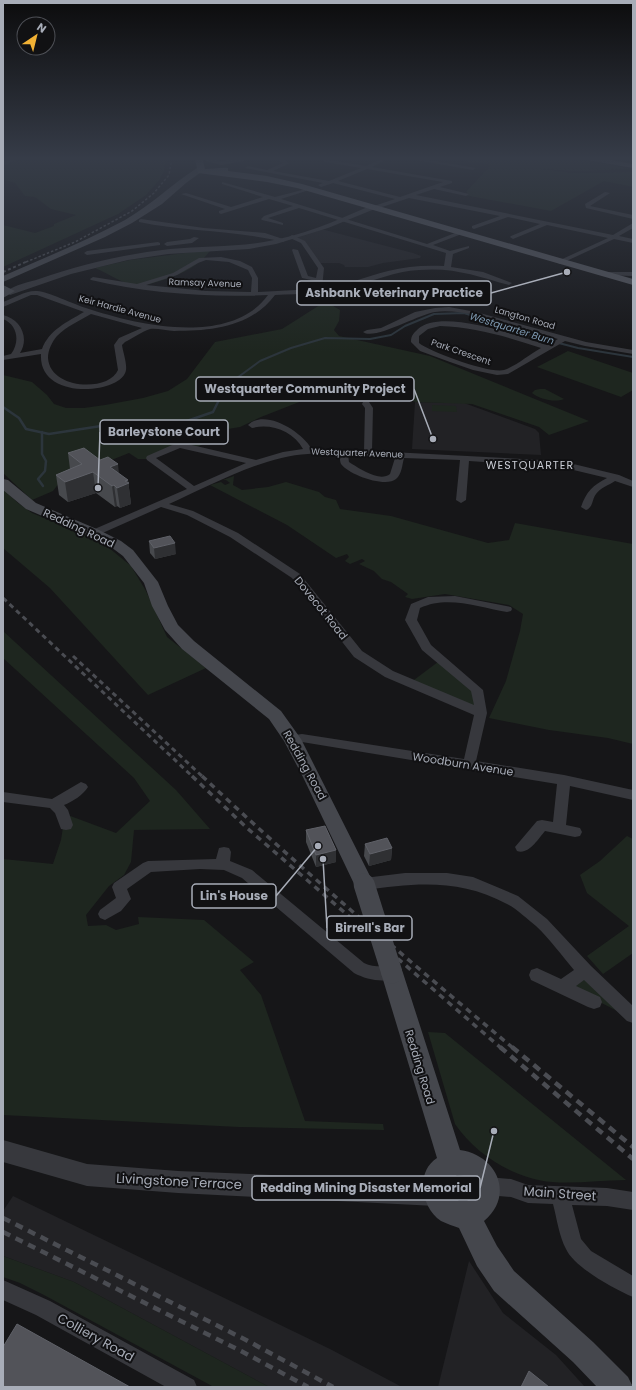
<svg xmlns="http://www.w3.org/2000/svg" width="636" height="1390" font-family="Poppins,sans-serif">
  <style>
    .built { fill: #222225 }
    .green { fill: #1e261f }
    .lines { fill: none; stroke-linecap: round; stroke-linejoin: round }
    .stream-far1 { stroke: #2c353c; stroke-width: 2 }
    .stream { stroke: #2c353c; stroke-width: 2.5 }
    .minor { fill: #37383d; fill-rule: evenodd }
    .tertiary { fill: #37383d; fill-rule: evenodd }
    .secondary { fill: #45474d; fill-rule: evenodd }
    .primary { fill: #53555c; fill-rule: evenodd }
    .rail-far4 { stroke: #4a4c52; stroke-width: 1.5; stroke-dasharray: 2.5 2; stroke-linecap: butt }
    .rail-far3 { stroke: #4a4c52; stroke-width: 2; stroke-dasharray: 3 2.5; stroke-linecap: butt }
    .rail-far2 { stroke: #4a4c52; stroke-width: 3; stroke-dasharray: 5 4; stroke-linecap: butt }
    .rail-far1 { stroke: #4a4c52; stroke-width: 3.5; stroke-dasharray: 6 5; stroke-linecap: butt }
    .rail { stroke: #4a4c52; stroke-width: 4.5; stroke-dasharray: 8 6; stroke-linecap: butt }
    .secondary-bridge { stroke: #45474d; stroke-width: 21 }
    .wall { fill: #47494d }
    .shaded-wall { fill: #2f3033 }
    .building { fill: #525359; stroke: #5f6168 }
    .labels { text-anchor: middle; stroke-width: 4; stroke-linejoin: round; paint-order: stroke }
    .far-street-label { font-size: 9px; fill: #a8adb8; stroke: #111113 }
    .far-water-label { font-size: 10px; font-style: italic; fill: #7f9bb3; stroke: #111113 }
    .far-quarter-label { font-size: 11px; letter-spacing: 1px; fill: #c9ccd4; stroke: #111113 }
    .street-label { font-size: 11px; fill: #a8adb8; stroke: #111113 }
    .near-street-label { font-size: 13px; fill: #a8adb8; stroke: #111113 }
    .leader { fill: none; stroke: #a8adb8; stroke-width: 1.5 }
    .callout-dot { fill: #a8adb8; stroke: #111113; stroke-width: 1.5 }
    .callout { fill: #111113; stroke: #a8adb8; stroke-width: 1.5 }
    .callout-label { font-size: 12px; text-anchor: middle; font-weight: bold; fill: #a8adb8 }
  </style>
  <rect width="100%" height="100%" fill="#161618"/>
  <g class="built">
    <polygon points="321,229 413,253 421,256 420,258 383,263 368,267 345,267 344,265 339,263 318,263 305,245 292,237"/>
    <polygon points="415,402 464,403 535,429 539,433 541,455 412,449"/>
    <polygon points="13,1196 330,1349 402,1387 269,1387 74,1282 3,1256 3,1211"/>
    <polygon points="469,1261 503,1313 556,1355 585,1387 438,1387"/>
  </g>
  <g class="green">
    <polygon points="24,157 166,157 164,170 160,179 146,195 118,214 3,267 3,225 35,233 54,226 54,224 76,215 51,209 35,197 25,196 15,183 3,179 3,165"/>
    <polygon points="438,157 573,157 630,169 577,171 540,169 573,173 633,172 633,187 604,181 551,211 464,195 468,193 466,192 491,165"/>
    <path d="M209 250 210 251C196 269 177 276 157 282 149 284 139 287 132 285 120 282 107 273 95 268L130 260Z"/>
    <polygon points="323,303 328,303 340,310 339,321 334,330 339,336 430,356 589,421 549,435 539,427 472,404 415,402 369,378 363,377 261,417 240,427 228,429 196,448 179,444 147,459 138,459 129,453 99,465 89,458 69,470 53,491 32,500 3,473 3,375 32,382 47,395 54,404 66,408 84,408 105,405 143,398 168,391 187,379 215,342 282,329"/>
    <polygon points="568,351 633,373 633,390 621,397 537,367"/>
    <path d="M540 389H545L564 399C555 403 539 399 532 393L535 390Z"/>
    <polygon points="432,405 456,406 457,412 432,411"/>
    <polygon points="234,476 233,485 242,490 268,487 286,482 319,492 325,497 336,500 340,509 391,516 488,543 509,540 515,523 633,544 633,744 608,738 549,730 489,718 506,681 520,631 523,614 509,605 445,594 412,599 405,597 408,594 391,582 382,579 374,571 359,564 365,561 362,559 350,564 345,561 349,557 347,554 336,558 287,525 210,485 221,482 225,485 230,483 226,480 223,480"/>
    <polygon points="3,489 18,503 32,513 81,533 109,548 131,566 146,591 167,637 206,668 148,695 50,588 3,548"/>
    <polygon points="3,631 176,790 210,829 134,830 131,862 124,875 109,886 86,915 88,926 106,925 116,930 139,924 138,917 204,920 254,962 240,970 261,995 305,1121 383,1124 384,1130 239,1127 3,1115 3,859 53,864 61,840 65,814 116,833 150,801 134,778 3,658"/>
    <polygon points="442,659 477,690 481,713 410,683"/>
    <polygon points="627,836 633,839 633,953 603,974 587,956 629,926 587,893 580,875 600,861"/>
    <polygon points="584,977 621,1013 588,996 573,984"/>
    <path d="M428 1032 445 1033 626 1180C602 1180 576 1184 552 1182 515 1179 476 1155 455 1124Z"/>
    <polygon points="3,1256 74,1282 269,1387 215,1387 212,1386 44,1295 20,1283 3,1277"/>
  </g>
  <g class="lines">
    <polyline class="stream-far1" points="221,395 226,386 260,361 291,348 325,338 370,339 391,335 405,326 434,314 464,313 547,340 578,348 633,357"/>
    <g class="stream">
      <polyline points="3,407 19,418 26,429 49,434 101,426 181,423 213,412 222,394"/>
      <polyline points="42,432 42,454 46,461 45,471 38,479 43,486"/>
    </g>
    <g class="minor">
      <polygon points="15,157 22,157 3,166 3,162"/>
      <path d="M324 157H331L329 160 366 166 385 157H391L372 167 452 181V183L440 187 469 194 466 196 434 189 416 195 613 235 633 223V228L619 236 633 239V243L614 239 560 264 558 263V261L608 238 547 225 513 239 510 237 511 236 540 224 508 217 474 229 472 228V226L500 216 409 198 373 210 370 208 371 207 395 199 333 183 321 187 318 185 323 183 245 168 248 166 267 170 283 163 279 161 282 159 290 163 273 171 329 181 361 168 325 162 321 159ZM367 169 443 182 400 197 338 181Z"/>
      <polygon points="398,157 411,157 476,168 473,170"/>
      <path d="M222 182 275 197 306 189V191L281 199 427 244 455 233H459V235L433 245 450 251 469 246V248L453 254 451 267 483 272 512 283 509 285C476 276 454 267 419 270 395 271 374 281 351 287 326 293 301 294 275 295 251 327 212 331 174 331 167 331 157 328 150 329 141 332 133 338 125 342L122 345C123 352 127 363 126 370 123 394 38 402 41 354L3 360V356L11 354C20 342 18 325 3 319V315C20 319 30 337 20 353L42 349C49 330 67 322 84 312L37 295H31L3 307V302C14 298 26 290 37 291 49 292 73 304 86 308 137 325 230 347 268 295 210 298 147 293 91 280L90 279 93 277 137 284 173 273 199 258 221 257 240 261 252 267 258 278V292L315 289 316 281 302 278 292 250 293 249 298 250 308 276 316 278 318 268 301 243 290 238 289 237 292 235 305 241 324 268 322 288C346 285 365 277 388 271 406 266 426 265 444 266L446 253 299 208 268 218 283 223V225L262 220 261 219 264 216 293 206 269 199 221 214 219 213V211L225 209 181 194 186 193 231 207 263 197 222 184ZM206 260 229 262 248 270 252 278 251 292 206 291 146 285 177 275 198 263ZM91 314 142 328 119 338 114 345 118 370C109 392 50 390 48 358 48 350 52 342 57 336 67 326 79 321 91 314Z"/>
      <polygon points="605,192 610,193 590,206 633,215 633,219 586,208 585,204"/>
      <path d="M141 219 204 228 265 233 286 240 283 242C236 230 186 232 139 222V220Z"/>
      <polygon points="194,237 199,238 192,243 167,246 164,244 167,242 190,239"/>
      <polygon points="158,242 160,243 160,245 87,255 84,253 87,251"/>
      <polygon points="603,272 633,272 633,276 601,275 600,274"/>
      <path d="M449 307 476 312 586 342 633 350V354L585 346 565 341 508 374 497 375 473 370 450 362 420 351 411 342C411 335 414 333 418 329 442 308 519 336 547 345L558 339C525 330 467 307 435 312 419 314 374 341 363 332L367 330 381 328 415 312 435 308ZM440 326C475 327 508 337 541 348 530 354 516 366 504 370 490 374 430 352 419 343V336L428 329Z"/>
      <path d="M363 402H369L373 408 372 451 561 461 619 475 633 481V487L615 481C609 485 600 488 596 494 592 499 593 508 586 510L581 507C586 492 593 485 607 478L561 467 469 461 466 500 461 503 456 500 460 460 404 458C402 465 402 474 396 479 386 488 349 475 341 464 340 462 340 458 339 455 329 455 318 453 308 454 263 456 210 486 169 504L193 511 238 533 300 574 362 651 393 671 474 705 471 691 422 650 405 620 411 604 428 597 455 596 511 607 512 609 511 611 507 612C479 607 447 595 420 608L417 620 431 645 483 690 487 713 476 761 564 775 633 790V800L570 786 566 825 580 828 582 832 580 836 575 837 545 831C538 839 529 855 517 851L515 847 537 821 542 820 553 822 557 784 302 742H288L286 739 288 736 302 734 464 759 474 715 385 677 354 657 292 578 230 537 187 515 161 507 98 535 94 536 89 533 90 531 187 489 147 460 146 458 147 456 179 442 256 460 283 452 303 449C293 431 271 423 252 428L248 425C265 408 302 432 311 448L364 451 365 408 362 404ZM180 448 246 463 194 486 156 458ZM348 455 395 458 390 474C380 482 362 470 352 464L349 462Z"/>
      <path d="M81 782 86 784 88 787C83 795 72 802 64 805L68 810 73 825 71 829 66 830 61 829 55 813 50 808 3 802V792L52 799Z"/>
      <path d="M224 847 229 848 231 852 230 861 252 870 364 963C375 969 387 964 398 968L400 973 398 978C383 983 367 980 354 973L242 878 224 870 200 869 151 872 127 889 131 899 121 911 105 920 100 918 98 914 100 910 116 898 112 887 114 883 143 863 148 861 216 859 219 848Z"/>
      <path d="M405 873H447L473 877 518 896 547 919 591 966 633 1006V1023L627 1021 584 980 576 986 600 997 602 1002 600 1007 594 1009 588 1007 531 980 529 975 531 970 537 968 561 979 574 970C562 956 550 939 536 926 527 919 517 909 507 904 459 878 415 883 364 890L359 888 357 884 359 880 364 878Z"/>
      <path d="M487 1177 511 1179 528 1185 607 1188 633 1192V1210L607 1206 572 1205 581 1239 591 1251 633 1276V1297C614 1289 574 1267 566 1249 559 1236 557 1219 553 1204L528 1203 511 1197 487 1195 481 1192 478 1186 481 1180Z"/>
      <polygon points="3,1280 50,1301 194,1380 197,1387 166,1387 36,1315 3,1300"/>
    </g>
    <g class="tertiary">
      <path d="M370 206H373L377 208 328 228 276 244 249 249 168 254 128 260 71 274 13 294 10 295 6 292C13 285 30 282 39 279 82 264 125 254 170 249 201 246 233 247 264 242 301 236 336 221 370 206Z"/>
      <polygon points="3,1140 87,1164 178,1171 436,1182 444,1186 448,1194 444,1202 436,1206 178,1193 87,1186 3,1162"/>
    </g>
    <g class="secondary">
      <polygon points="192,157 205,157 221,161 240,157 245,159 244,161 221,165"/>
      <path d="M197 168H200L204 170 186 183 162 204 132 223 105 237 3 282V276C44 258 86 241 125 220 151 205 172 184 197 168Z"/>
      <polygon points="3,285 15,291 3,298"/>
      <polygon points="3,479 8,480 36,503 99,530 121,541 133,550 158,582 168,606 178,625 194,641 281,711 301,739 374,884 371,890 364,892 357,890 303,777 284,741 269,719 182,649 165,630 152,606 144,583 123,556 111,547 89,536 26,509 3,490"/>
      <path d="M392 964 400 966 403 973 460 1150C497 1155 515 1195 484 1221L497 1246 514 1271 593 1342 628 1377 633 1387H597L573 1362 494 1291 477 1266 459 1228C454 1226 447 1224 441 1221 421 1208 415 1172 437 1158L381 973 384 966ZM457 1175 464 1176 474 1185V1195L467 1201H459C448 1191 443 1184 457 1175Z"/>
    </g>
    <g class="primary">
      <path d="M196 157H202L205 169C212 169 221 167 228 168V171L267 176 302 184 633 279V285L297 188 267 182 198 173 195 159Z"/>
      <polygon points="577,157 595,157 633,164 633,168 581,159"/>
    </g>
    <polyline class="rail-far4" points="26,262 75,242 132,211 154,193 169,175 172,157"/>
    <polyline class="rail-far3" points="3,272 28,261"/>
    <g class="rail-far2">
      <polyline points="3,598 193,777"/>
      <polyline points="73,656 203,777"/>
    </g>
    <g class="rail-far1">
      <polyline points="192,776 247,828 501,1048"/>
      <path d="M202 776C302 870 408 960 513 1048"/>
    </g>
    <g class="rail">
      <polyline points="500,1047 633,1159"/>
      <polyline points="512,1047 633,1147"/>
      <polyline points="3,1218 246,1340 333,1387"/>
      <polyline points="3,1232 241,1351 308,1387"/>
    </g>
    <polyline class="secondary-bridge" points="364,884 392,973"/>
  </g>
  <g class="wall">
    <polygon points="68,453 128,480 131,504 120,508 117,506 115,507 96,493 68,502 59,495 56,475 70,469"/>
    <polygon points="149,541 176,554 155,559 150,553"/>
    <polygon points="306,830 336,862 316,867 306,842"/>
    <polygon points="365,844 392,848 391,860 369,866 364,856"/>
  </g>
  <g class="shaded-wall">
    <polygon points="118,464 120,484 114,485 117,506 115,507 112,486 110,467"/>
    <polygon points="93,472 96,493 68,502 65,482"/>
    <polygon points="128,480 131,504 120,508 117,488 125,481"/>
    <polygon points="175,543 176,554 155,559 154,548"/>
    <polygon points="392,848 391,860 369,866 370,854"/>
    <polygon points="336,850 336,862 316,867 316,855"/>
  </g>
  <g class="building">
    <polygon points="84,448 100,460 108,457 118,464 110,467 128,480 125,481 129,483 117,488 114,485 112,486 93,472 65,482 56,475 82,464 68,453"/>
    <polygon points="170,536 175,543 154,548 149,541"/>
    <polygon points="325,826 336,850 316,855 306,830"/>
    <polygon points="387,838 392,848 370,854 365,844"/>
    <polygon points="17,1324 130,1387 3,1387 3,1347"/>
    <polygon points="529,1371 549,1387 521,1387"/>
  </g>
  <linearGradient id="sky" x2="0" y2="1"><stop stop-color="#0c0c0d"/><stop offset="0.45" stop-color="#363c48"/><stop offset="1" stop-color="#363c48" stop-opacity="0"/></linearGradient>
  <rect width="636" height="352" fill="url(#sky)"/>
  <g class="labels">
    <g class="far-street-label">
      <text transform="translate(205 283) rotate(2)" y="3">Ramsay Avenue</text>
      <text transform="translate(120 309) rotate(15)" y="3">Keir Hardie Avenue</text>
      <text transform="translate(525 318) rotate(16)" y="3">Langton Road</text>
      <text transform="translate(461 352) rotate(19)" y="3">Park Crescent</text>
      <text transform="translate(357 453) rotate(2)" y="3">Westquarter Avenue</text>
    </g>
    <g class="far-water-label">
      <text transform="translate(512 328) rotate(17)" y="4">Westquarter Burn</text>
    </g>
    <g class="far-quarter-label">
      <text x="530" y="469">WESTQUARTER</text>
    </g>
    <g class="street-label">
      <text transform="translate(79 528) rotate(25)" y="4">Redding Road</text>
      <text transform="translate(321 608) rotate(51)" y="4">Dovecot Road</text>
      <text transform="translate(463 764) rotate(9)" y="4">Woodburn Avenue</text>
      <text transform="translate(305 765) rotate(61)" y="4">Redding Road</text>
      <text transform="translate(420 1067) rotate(73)" y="4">Redding Road</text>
    </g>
    <g class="near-street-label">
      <text transform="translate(179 1181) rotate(3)" y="5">Livingstone Terrace</text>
      <text transform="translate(560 1193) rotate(4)" y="5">Main Street</text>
      <text transform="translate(96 1337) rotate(29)" y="5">Colliery Road</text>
    </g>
  </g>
  <path class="leader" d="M567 272L491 293M433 439L414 389M98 488L100 432M318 846L276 896M323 859L327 928M494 1131L480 1188"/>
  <g class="callout-dot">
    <circle cx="567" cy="272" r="4"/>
    <circle cx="433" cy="439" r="4"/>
    <circle cx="98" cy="488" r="4"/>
    <circle cx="318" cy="846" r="4"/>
    <circle cx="323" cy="859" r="4"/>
    <circle cx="494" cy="1131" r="4"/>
  </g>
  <g class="callout">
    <rect x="297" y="281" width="194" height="24" rx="4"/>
    <rect x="196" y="377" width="218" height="24" rx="4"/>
    <rect x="100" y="420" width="128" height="24" rx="4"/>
    <rect x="192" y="884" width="84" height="24" rx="4"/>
    <rect x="327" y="916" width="85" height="24" rx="4"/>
    <rect x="252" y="1176" width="228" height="24" rx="4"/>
  </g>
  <g class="callout-label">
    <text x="394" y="297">Ashbank Veterinary Practice</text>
    <text x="305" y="393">Westquarter Community Project</text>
    <text x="164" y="436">Barleystone Court</text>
    <text x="234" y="900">Lin's House</text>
    <text x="370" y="932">Birrell's Bar</text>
    <text x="366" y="1192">Redding Mining Disaster Memorial</text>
  </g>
  <rect width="636" height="1390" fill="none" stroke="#a8adb8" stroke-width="8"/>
  <g transform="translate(36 36) rotate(35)"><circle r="19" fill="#111113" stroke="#4d4f55"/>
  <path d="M0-3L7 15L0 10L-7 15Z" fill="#f2b134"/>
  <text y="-6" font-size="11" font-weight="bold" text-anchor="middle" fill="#a8adb8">N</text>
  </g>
</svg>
